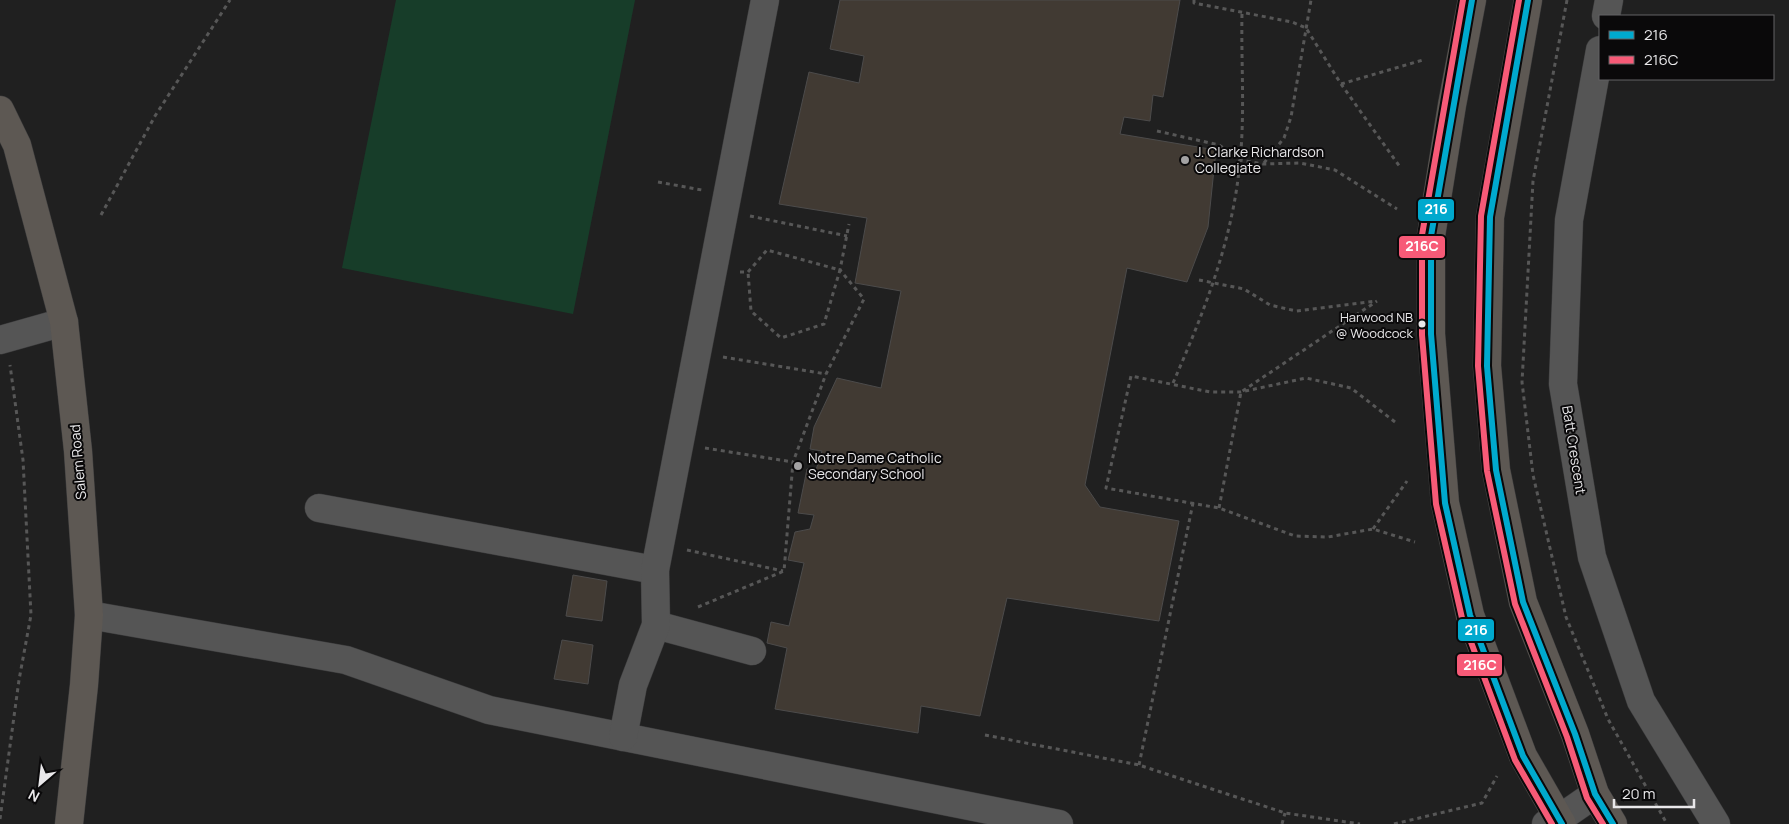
<svg xmlns="http://www.w3.org/2000/svg" width="1789" height="824" font-family="Manrope,sans-serif">
  <style>
    .green { fill: #173d29 }
    .building { fill: #413a33; stroke: #4c4b4b }
    .lines { fill: none; stroke-linecap: round; stroke-linejoin: round }
    .minor-casing { stroke: #3a3a3b; stroke-width: 29 }
    .major-casing { stroke: #3a3a3b; stroke-width: 29 }
    .path { stroke: #575757; stroke-width: 3; stroke-dasharray: 4 4; stroke-linecap: butt }
    .minor { stroke: #555; stroke-width: 28 }
    .major { stroke: #5d5853; stroke-width: 28 }
    .bus-1-casing { stroke: #0a090a; stroke-width: 10 }
    .bus-2-casing { stroke: #0a090a; stroke-width: 10 }
    .bus-1 { stroke: #00a9ce; stroke-width: 6 }
    .bus-2 { stroke: #f75a77; stroke-width: 6 }
    .poi-dot { fill: #a3a2a3; stroke: #0a090a; stroke-width: 2 }
    .bus-dot { fill: #e9e8ea; stroke: #0a090a; stroke-width: 2 }
    .labels { text-anchor: middle; stroke-width: 4; stroke-linejoin: round; paint-order: stroke }
    .bus-label { font-size: 13px; fill: #e9e8ea; stroke: #0a090a; text-anchor: end }
    .poi-label { font-size: 14px; fill: #e9e8ea; stroke: #0a090a; text-anchor: start }
    .street-label { font-size: 14px; fill: #e9e8ea; stroke: #0a090a }
    .line-badge { stroke: #0a090a; stroke-width: 2 }
    .badge-label { font-size: 14px; text-anchor: middle; font-weight: bold; fill: #fff }
  </style>
  <rect width="100%" height="100%" fill="#202020"/>
  <polygon class="green" points="396,0 635,0 573,314 342,268"/>
  <g class="building">
    <polygon points="840,0 1180,0 1163,97 1153,95 1150,121 1124,117 1120,134 1216,150 1208,227 1187,282 1127,268 1085,485 1100,507 1179,521 1159,621 1007,598 980,716 921,706 918,733 775,709 787,648 767,643 771,622 789,626 804,563 788,560 795,532 810,529 814,515 798,513 807,469 816,470 822,451 810,449 814,427 837,378 881,388 901,291 855,283 867,218 779,204 809,72 859,83 864,56 830,49"/>
    <polygon points="573,575 607,581 602,621 566,616"/>
    <polygon points="562,640 593,645 588,684 554,679"/>
  </g>
  <g class="lines">
    <defs>
      <g id="minor">
        <polyline points="1606,16 1609,0"/>
        <polyline points="1600,50 1569,220 1563,384 1592,557 1641,701 1716,824"/>
        <polyline points="0,340 64,322"/>
        <polyline points="319,508 655,570"/>
        <polyline points="89,615 346,660 489,710 1059,824"/>
        <polyline points="656,625 752,651"/>
        <polyline points="623,737 633,685 656,625 655,570 765,0"/>
        <polyline points="1546,824 1559,819 1595,794"/>
      </g>
      <g id="major">
        <polyline points="1472,0 1452,105 1431,236 1431,334 1445,503 1470,615 1523,756 1562,824"/>
        <polyline points="1528,0 1490,217 1487,366 1496,470 1523,602 1575,734 1595,794 1613,824"/>
        <polyline points="0,110 17,145 64,322 78,451 89,615 84,685 69,824"/>
      </g>
    </defs>
    <use href="#minor" class="minor-casing"/>
    <use href="#major" class="major-casing"/>
    <g class="path">
      <polyline points="1194,0 1194,3 1292,22 1306,28 1341,84 1400,167"/>
      <polyline points="1567,0 1533,181 1522,382 1533,475 1566,617 1608,719 1667,824"/>
      <polyline points="1341,84 1423,60"/>
      <polyline points="1157,131 1219,145 1240,160 1263,164 1300,163 1335,170 1397,209"/>
      <polyline points="1264,163 1284,138 1291,117 1311,0"/>
      <polyline points="658,182 702,190"/>
      <polyline points="101,215 155,116 230,0"/>
      <polyline points="750,216 847,236"/>
      <polyline points="740,272 748,272 767,250 840,270 824,324 781,338 751,311 748,272"/>
      <polyline points="1199,280 1244,289 1270,305 1296,311 1376,301"/>
      <polyline points="723,357 826,374"/>
      <path d="M1173 383C1204 312 1233 240 1240 161 1245 113 1241 62 1242 13"/>
      <polyline points="1395,422 1351,388 1306,378 1241,392 1210,392 1131,376 1106,488 1219,508 1295,536 1328,537 1373,529 1415,542"/>
      <polyline points="705,448 793,462"/>
      <polyline points="1219,508 1241,392 1377,301"/>
      <polyline points="1373,529 1407,481"/>
      <polyline points="687,550 783,571"/>
      <polyline points="698,607 784,571 793,462 826,374 864,299 840,270 849,224"/>
      <polyline points="985,735 1139,765 1285,813 1360,824"/>
      <polyline points="1139,765 1193,503"/>
      <polyline points="0,819 19,680 31,615 23,460 10,365"/>
      <polyline points="1282,824 1285,813"/>
      <polyline points="1394,824 1482,803 1497,776"/>
    </g>
    <use href="#minor" class="minor"/>
    <use href="#major" class="major"/>
    <defs>
      <g id="bus-1">
        <polyline points="1472,0 1431,236 1431,334 1445,503 1470,615 1523,756 1562,824"/>
        <polyline points="1528,0 1490,217 1487,366 1496,470 1523,602 1575,734 1595,794 1613,824"/>
      </g>
      <g id="bus-2">
        <polyline points="1463,0 1422,235 1422,335 1436,504 1462,618 1515,760 1552,824"/>
        <polyline points="1519,0 1481,216 1478,366 1487,471 1515,604 1567,737 1587,798 1603,824"/>
      </g>
    </defs>
    <use href="#bus-1" class="bus-1-casing"/>
    <use href="#bus-2" class="bus-2-casing"/>
    <use href="#bus-1" class="bus-1"/>
    <use href="#bus-2" class="bus-2"/>
  </g>
  <g class="poi-dot">
    <circle cx="1185" cy="160" r="5"/>
    <circle cx="798" cy="466" r="5"/>
  </g>
  <circle class="bus-dot" cx="1422" cy="324" r="4.5"/>
  <g class="labels">
    <g class="bus-label">
      <text x="1413" y="322">Harwood NB<tspan x="1413" dy="16">@ Woodcock</tspan></text>
    </g>
    <g class="poi-label">
      <text x="1195" y="157">J. Clarke Richardson<tspan x="1195" dy="16">Collegiate</tspan></text>
      <text x="808" y="463">Notre Dame Catholic<tspan x="808" dy="16">Secondary School</tspan></text>
    </g>
    <g class="street-label">
      <text transform="translate(1574 450) rotate(81)" y="5">Batt Crescent</text>
      <text transform="translate(78 462) rotate(-95)" y="5">Salem Road</text>
    </g>
  </g>
  <g class="line-badge">
    <rect x="1417" y="198" width="38" height="24" rx="5" fill="#00a9ce"/>
    <rect x="1398" y="235" width="48" height="24" rx="5" fill="#f75a77"/>
    <rect x="1457" y="618" width="38" height="24" rx="5" fill="#00a9ce"/>
    <rect x="1456" y="653" width="47" height="24" rx="5" fill="#f75a77"/>
  </g>
  <g class="badge-label">
    <text x="1436" y="214">216</text>
    <text x="1422" y="251">216C</text>
    <text x="1476" y="635">216</text>
    <text x="1480" y="670">216C</text>
  </g>
  <rect x="1599" y="15" width="175" height="65" fill="#0a090a" stroke="#636264"/>
  <rect x="1609" y="31" width="25" height="8" fill="#00a9ce" stroke="#636264"/>
  <text x="1644" y="40" font-size="15" fill="#e9e8ea">216</text>
  <rect x="1609" y="56" width="25" height="8" fill="#f75a77" stroke="#636264"/>
  <text x="1644" y="65" font-size="15" fill="#e9e8ea">216C</text>
  <g transform="translate(40 784) rotate(208)" stroke="#0a090a" stroke-width="4" paint-order="stroke">
  <path d="M0-4L9 19L0 12L-9 19Z" fill="#e9e8ea"/>
  <text y="-8" font-size="14" font-weight="bold" text-anchor="middle" fill="#e9e8ea">N</text>
  </g>
  <path d="M1614 799v8h80v-8" fill="none" stroke="#e9e8ea" stroke-width="2.5"/>
  <text x="1622" y="799" font-size="15" fill="#e9e8ea" stroke="#0a090a" stroke-width="4" paint-order="stroke">20 m</text>
</svg>
